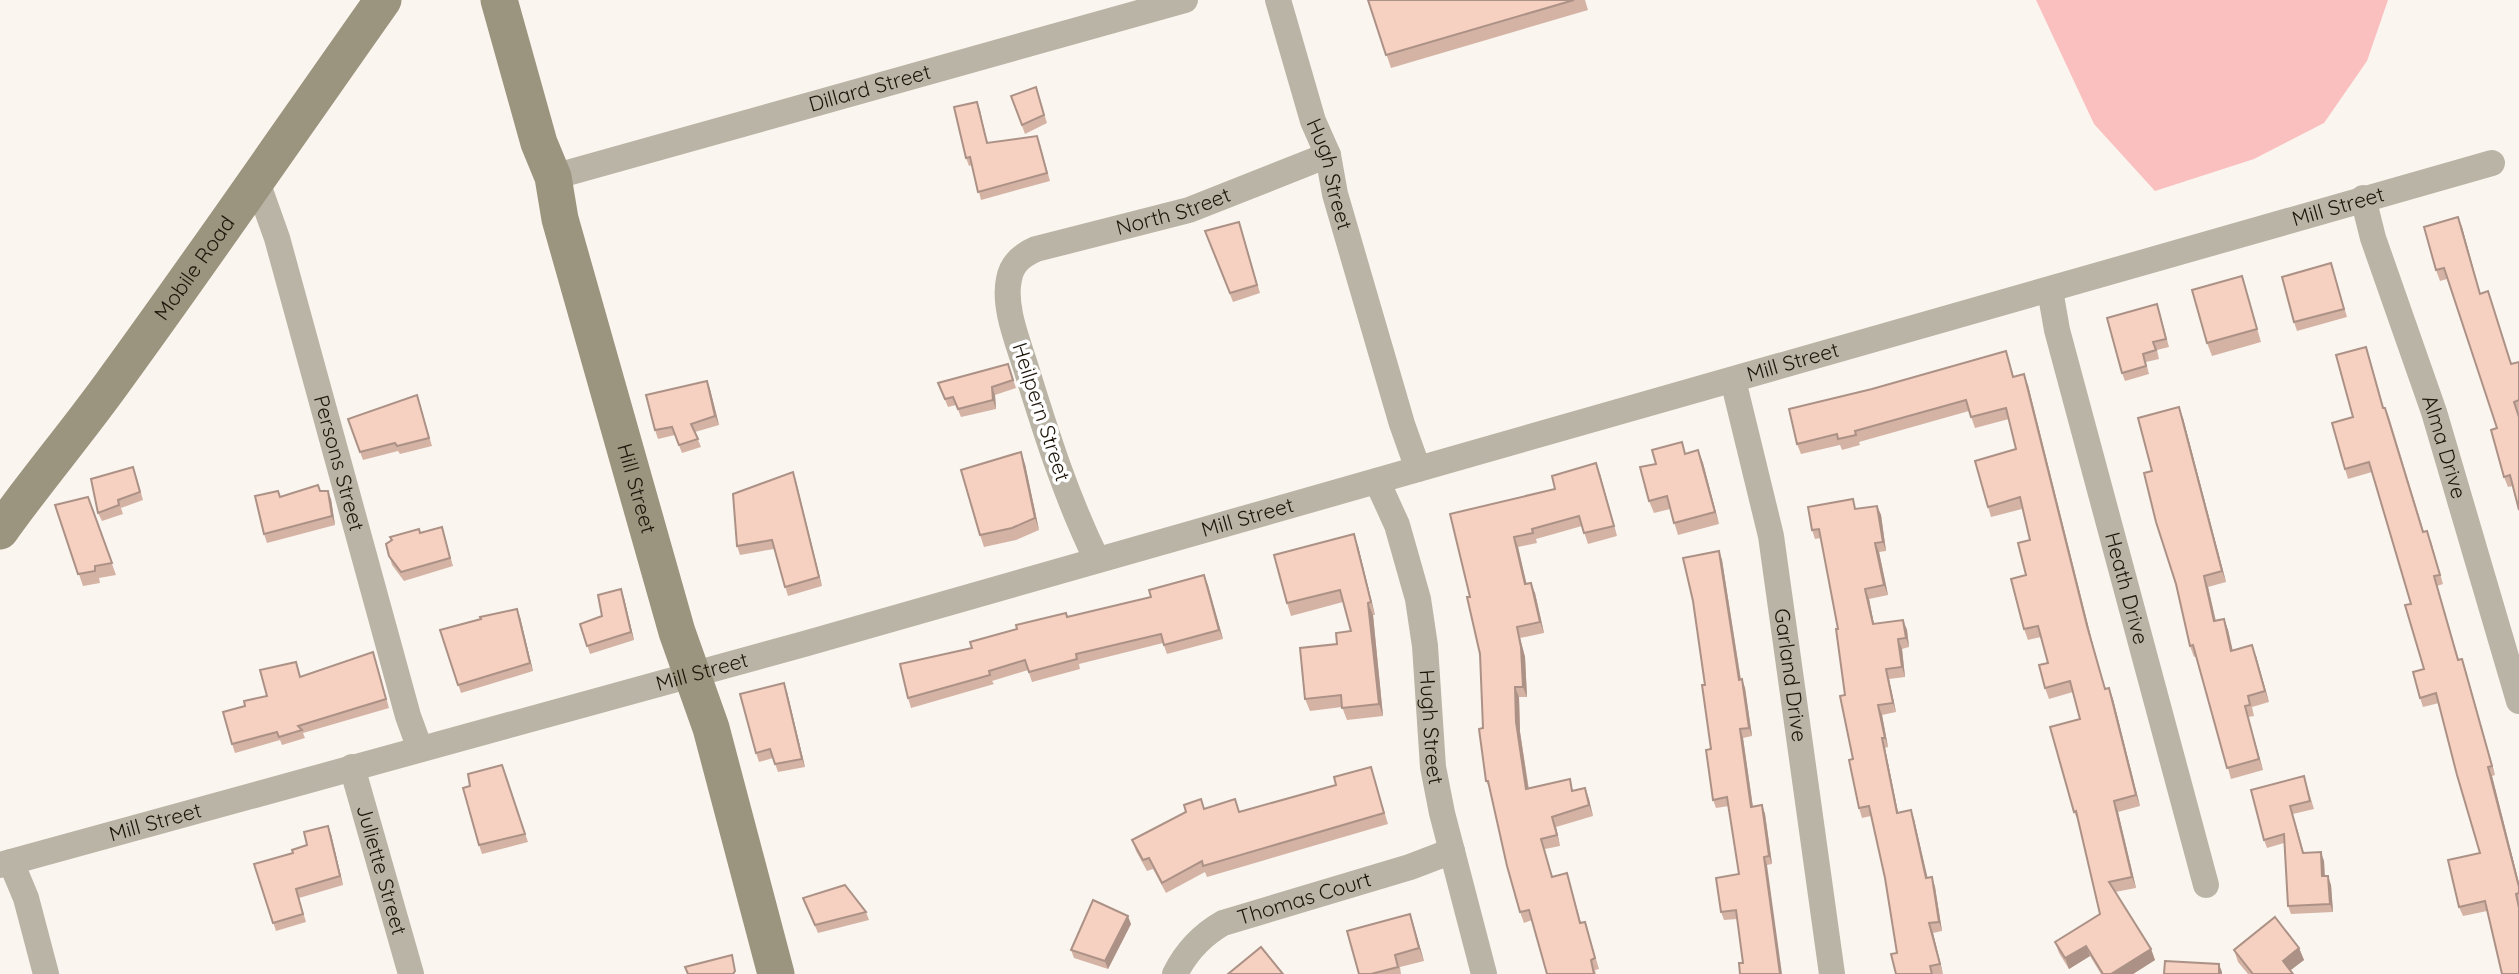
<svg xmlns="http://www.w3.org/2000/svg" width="2519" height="974" font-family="Quicksand,sans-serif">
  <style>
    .green { fill: #fac0bf }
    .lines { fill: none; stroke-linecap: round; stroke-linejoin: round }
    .street { stroke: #b9b4a5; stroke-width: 26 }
    .secondary { stroke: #9b947e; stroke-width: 37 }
    .wall { fill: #d4b3a5 }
    .shaded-wall { fill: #ac9286 }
    .building { fill: #f6d0c0; stroke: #ac9286; stroke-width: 2 }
    .labels { text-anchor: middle; stroke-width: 7; stroke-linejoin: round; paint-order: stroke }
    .street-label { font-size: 21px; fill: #1e150a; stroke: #fff }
  </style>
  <rect width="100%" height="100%" fill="#fbf5ef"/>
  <polygon class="green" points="2036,0 2388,0 2367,61 2324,123 2254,159 2155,191 2094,124"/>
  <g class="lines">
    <g class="street">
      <path id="s1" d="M1278 0 1313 121 1328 155 1335 194 1402 424 1418 469"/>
      <path id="s2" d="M553 177 1185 0"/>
      <path id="s3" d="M256 179 277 238 408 716 420 749"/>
      <path id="s4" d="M2363 198 2373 238 2434 412 2519 701"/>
      <path id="s5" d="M2050 290 2057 330 2206 885"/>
      <path id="s6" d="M1733 380 1771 536 1832 974"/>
      <path id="s7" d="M1377 481 1397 525 1418 599 1425 646 1433 767 1442 813 1484 974"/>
      <path id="s8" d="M1097 560C1067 499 1046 433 1026 368 1018 342 1003 307 1009 279 1012 263 1022 255 1036 249L1189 210 1328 155"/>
      <path id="s9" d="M352 767 411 974"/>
      <polyline points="11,862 26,898 46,974"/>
      <path id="s10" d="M0 865 804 644 2492 163"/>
      <path id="s11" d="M1175 974C1186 952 1202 935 1223 923L1410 867 1452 851"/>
    </g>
    <g class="secondary">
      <path id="s12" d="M499 0 539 143 553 177 560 219 677 632 711 728 776 974"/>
      <path id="s13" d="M0 531C37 479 79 430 116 378 207 253 294 126 383 0"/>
    </g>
  </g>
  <g class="wall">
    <polygon points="1368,0 1585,0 1588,10 1391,68"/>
    <polygon points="1036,87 1047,123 1025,134 1011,96"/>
    <polygon points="977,102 988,143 1040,144 1050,181 981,200 972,165 969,166 966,158"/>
    <polygon points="2462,227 2480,293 2512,364 2519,362 2519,510 2513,486 2508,487 2504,477 2497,428 2447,279 2440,281 2436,270"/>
    <polygon points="1205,231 1242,231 1260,293 1233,302"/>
    <polygon points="2331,263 2347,317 2297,331 2294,322"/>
    <polygon points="2242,276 2261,342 2212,356 2207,343"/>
    <polygon points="2160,313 2169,347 2157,350 2159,359 2146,362 2149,374 2125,381 2122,373"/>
    <polygon points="2006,351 2014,377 2028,385 2091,637 2105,689 2109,688 2113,699 2140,806 2118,812 2136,888 2115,892 2151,949 2155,960 2133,974 2101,974 2090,956 2069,969 2059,953 2055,942 2100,914 2079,822 2074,812 2080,719 2073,692 2049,699 2045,688 2048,663 2041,637 2028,640 2024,629 2026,575 2030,540 2022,509 1991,517 1988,507 2016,449 2009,419 1975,428 1969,411 1859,442 1860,445 1842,450 1840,445 1801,454 1797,444 1872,389"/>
    <polygon points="2369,356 2384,408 2385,408 2389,417 2424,532 2431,541 2443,584 2437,586 2459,660 2462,659 2465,668 2495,775 2492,776 2519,883 2519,974 2487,911 2463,916 2459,907 2480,853 2439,703 2423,707 2420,698 2424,669 2411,604 2372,472 2348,479 2345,469 2353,417"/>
    <polygon points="1008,364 1016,388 995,395 996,409 961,417 956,405 948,407 938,383"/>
    <polygon points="707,381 710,389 719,425 695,432 701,447 682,453 675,435 658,439 655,430"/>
    <polygon points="420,404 432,446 400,454 398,451 363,460 348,419"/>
    <polygon points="2183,418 2226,582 2208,587 2216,621 2224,619 2228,630 2233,651 2256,656 2269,702 2252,707 2254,716 2248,717 2263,770 2231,779 2196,656 2194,657 2190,646 2152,471"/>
    <polygon points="1698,450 1703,463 1719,524 1678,535 1670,509 1654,513 1649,501 1656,464"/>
    <polygon points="1025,464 1039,530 1016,540 984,547 980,535"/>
    <polygon points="793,472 822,586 788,596 774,549 740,555 737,546"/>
    <polygon points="1600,474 1617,536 1588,544 1582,526 1536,539 1537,543 1518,547 1526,584 1535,593 1544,633 1520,638 1525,657 1527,697 1519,697 1520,732 1529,789 1574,791 1585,788 1593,816 1556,827 1560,846 1545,849 1552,877 1570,883 1581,923 1585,922 1599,969 1595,970 1596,974 1547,974 1532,920 1524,923 1520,912 1491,791 1486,781 1480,654 1470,597 1450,514 1555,489"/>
    <polygon points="136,475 143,500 121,508 123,514 102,521 98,513"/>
    <polygon points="321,491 331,499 335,525 267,543 264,534 280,497"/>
    <polygon points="88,497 116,575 99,578 100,583 83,586 55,505"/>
    <polygon points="1877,506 1881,515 1886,551 1879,552 1888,595 1869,599 1874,624 1903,620 1907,630 1909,647 1902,649 1905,677 1889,679 1896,712 1882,715 1888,747 1885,748 1898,812 1914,819 1927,878 1932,877 1935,887 1942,931 1933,933 1943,974 1896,974 1897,953 1885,878 1871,816 1862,818 1859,808 1845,695 1838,629 1821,538 1815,539 1812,530 1856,509"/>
    <polygon points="442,527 453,566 404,581 392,565 386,544 391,541 390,537 421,533"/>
    <polygon points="1358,546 1375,615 1373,615 1383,716 1347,720 1342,707 1310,711 1305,699 1337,644 1351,631 1343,602 1291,616 1287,603"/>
    <polygon points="1719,551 1722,560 1741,680 1742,679 1745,688 1752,736 1743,738 1753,807 1762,805 1765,814 1772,864 1767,865 1743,963 1737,919 1724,920 1721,912 1739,874 1729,806 1716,808 1713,800 1711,749 1705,685 1693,601"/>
    <polygon points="1204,575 1223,639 1167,654 1163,643 1079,664 1080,669 1032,682 1028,670 992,681 994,684 911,708 908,698 972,648 1067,617 1151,597"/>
    <polygon points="624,598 634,640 590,654 580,624 602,616"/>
    <polygon points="520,617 533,671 461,693 440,630"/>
    <polygon points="376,660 389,708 303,733 305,738 282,745 280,740 235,753 232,744 245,706 267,696 296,662 301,677"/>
    <polygon points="787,692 805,767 778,772 773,758 759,762 756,753"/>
    <polygon points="502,765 528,842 482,854 479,845 470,786"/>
    <polygon points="1371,767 1388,824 1207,877 1205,872 1166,893 1153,869 1147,871 1136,851 1132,840 1204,809 1240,812 1336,785"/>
    <polygon points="2304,776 2314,809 2293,814 2304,853 2324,861 2325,876 2331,885 2333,912 2291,914 2288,906 2284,843 2267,848 2264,840"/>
    <polygon points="331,834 343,885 299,898 306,922 276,931 254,864 293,853 307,845"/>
    <polygon points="803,898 866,912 869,920 818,933"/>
    <polygon points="1410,914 1424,961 1400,967 1401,974 1359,974"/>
    <polygon points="1131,924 1108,969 1074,958 1071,950"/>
    <polygon points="2299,948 2304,960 2290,970 2293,974 2248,974 2238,962 2234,950"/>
  </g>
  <g class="shaded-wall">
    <polygon points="977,102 980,110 989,151 987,143"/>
    <polygon points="2458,217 2462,227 2483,304 2480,294"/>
    <polygon points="2024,374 2028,385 2091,637 2108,700 2087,626"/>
    <polygon points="707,381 710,389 719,425 715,416"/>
    <polygon points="992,387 995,395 996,409 993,400"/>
    <polygon points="2179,407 2183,418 2226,582 2222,571"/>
    <polygon points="1698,450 1703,463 1719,524 1715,512"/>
    <polygon points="1021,452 1025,464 1039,530 1035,518"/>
    <polygon points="1596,463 1600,474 1617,536 1614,526"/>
    <polygon points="793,472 796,481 822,586 819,577"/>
    <polygon points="328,491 331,499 335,525 332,516"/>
    <polygon points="1877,506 1881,515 1886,551 1883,542"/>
    <polygon points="1354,534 1358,546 1375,615 1371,602"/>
    <polygon points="1514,537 1518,547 1529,594 1525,584"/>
    <polygon points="1875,543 1879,552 1888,595 1884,585"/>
    <polygon points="1719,551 1722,560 1742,688 1739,680"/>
    <polygon points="1204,575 1208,585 1223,639 1219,630"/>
    <polygon points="2204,576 2208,587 2218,632 2214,621"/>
    <polygon points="1531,583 1535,593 1544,633 1540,622"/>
    <polygon points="621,589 624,598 634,640 631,632"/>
    <polygon points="1865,589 1869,599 1876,634 1873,624"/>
    <polygon points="1368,603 1373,615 1383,716 1379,704"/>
    <polygon points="517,609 520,617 533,671 530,663"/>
    <polygon points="2224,619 2228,630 2235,662 2231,651"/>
    <polygon points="1903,620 1907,630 1909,647 1906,638"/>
    <polygon points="1517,627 1520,638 1525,657 1527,697 1523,687"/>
    <polygon points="1898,639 1902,649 1905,677 1902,667"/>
    <polygon points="2252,645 2256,656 2269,702 2265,691"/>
    <polygon points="2462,659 2465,668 2495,775 2492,766"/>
    <polygon points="1886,669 1889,679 1896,712 1893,703"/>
    <polygon points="1742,679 1745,688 1752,736 1749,728"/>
    <polygon points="784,683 787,692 805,767 802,759"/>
    <polygon points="1515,687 1519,697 1520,732 1530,800 1526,789 1516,722"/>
    <polygon points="2109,688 2113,699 2140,806 2136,795"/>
    <polygon points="1878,705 1882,715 1888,747 1885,738"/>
    <polygon points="2245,706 2248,717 2263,770 2259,759"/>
    <polygon points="1740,729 1743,738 1754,815 1751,807"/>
    <polygon points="1882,738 1885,748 1900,822 1897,813"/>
    <polygon points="2488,767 2492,776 2519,883 2519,887"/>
    <polygon points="1585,788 1589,799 1593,816 1589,805"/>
    <polygon points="2114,801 2118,812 2136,888 2132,877"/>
    <polygon points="1762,805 1765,814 1772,864 1769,856"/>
    <polygon points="1911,810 1914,819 1930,888 1926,878"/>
    <polygon points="1552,817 1556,827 1560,846 1557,835"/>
    <polygon points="328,826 331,834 343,885 340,876"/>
    <polygon points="2321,852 2324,861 2325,885 2322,876"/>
    <polygon points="1764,857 1767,865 1782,974 1780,974"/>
    <polygon points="2328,876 2331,885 2333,912 2330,904"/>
    <polygon points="1932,877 1935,887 1942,931 1939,922"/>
    <polygon points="1410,914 1414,926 1424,961 1419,948"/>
    <polygon points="1128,916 1131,924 1108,969 1105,961"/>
    <polygon points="1929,923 1933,933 1943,974 1940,964"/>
    <polygon points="2086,946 2090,956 2069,969 2065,958"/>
    <polygon points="2299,948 2304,960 2287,973 2283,961"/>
    <polygon points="2151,949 2155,960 2133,974 2111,974"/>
    <polygon points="2219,964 2222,972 2222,974 2219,974"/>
  </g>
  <g class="building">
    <polygon points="1368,0 1574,0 1386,55"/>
    <polygon points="1036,87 1044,115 1022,125 1011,96"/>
    <polygon points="977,102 987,143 1037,136 1047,173 978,192 970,157 966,158 954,107"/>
    <polygon points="2458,217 2480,294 2488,291 2511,364 2519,362 2519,400 2514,402 2519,417 2519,510 2510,475 2504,477 2491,430 2497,428 2444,268 2436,270 2424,227"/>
    <polygon points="1239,222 1257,285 1230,293 1205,231"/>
    <polygon points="2331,263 2344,309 2294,322 2282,277"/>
    <polygon points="2242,276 2257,329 2207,343 2192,290"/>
    <polygon points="2157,304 2166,339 2153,342 2156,350 2143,354 2146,366 2122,373 2107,318"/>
    <polygon points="2366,347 2383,408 2385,408 2423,532 2427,531 2440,575 2434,576 2458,660 2462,659 2492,766 2488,767 2519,887 2519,893 2516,894 2519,908 2519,974 2502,974 2485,901 2459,907 2448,860 2480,853 2457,775 2436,693 2420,698 2413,672 2424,669 2405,605 2411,604 2369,462 2345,469 2332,423 2353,417 2336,355"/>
    <polygon points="2006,351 2013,377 2024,374 2087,626 2105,689 2109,688 2136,795 2114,801 2132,877 2109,882 2151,949 2111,974 2103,974 2086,946 2065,958 2055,942 2100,914 2076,811 2074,812 2050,727 2080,719 2070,681 2045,688 2039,665 2048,663 2038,626 2024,629 2011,579 2026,575 2018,543 2030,540 2020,497 1988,507 1975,461 2016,449 2006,408 1971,417 1966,400 1855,431 1856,435 1838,439 1837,434 1797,444 1789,409 1872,389"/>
    <polygon points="1008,364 1013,380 992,387 993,400 958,409 953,397 945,399 938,383"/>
    <polygon points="707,381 715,416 691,424 698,439 679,445 672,427 655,430 646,395"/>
    <polygon points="417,395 429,438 397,446 395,443 360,452 348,419"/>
    <polygon points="2179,407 2222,571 2204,576 2214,621 2224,619 2231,651 2252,645 2265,691 2248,696 2250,705 2245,706 2259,759 2227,768 2193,645 2190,646 2176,584 2156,522 2144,473 2152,471 2138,418"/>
    <polygon points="1682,442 1685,454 1698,450 1715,512 1674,523 1667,496 1649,501 1640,467 1656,464 1652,450"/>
    <polygon points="1021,452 1035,518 1012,528 980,535 961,470"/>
    <polygon points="1596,463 1614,526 1584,533 1579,516 1532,529 1533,533 1514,537 1525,584 1531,583 1540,622 1517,627 1521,647 1523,687 1515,687 1516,722 1526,789 1570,779 1572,791 1585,788 1589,805 1552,817 1557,835 1541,839 1552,877 1567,873 1580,923 1585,922 1595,958 1591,960 1594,974 1547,974 1529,910 1520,912 1507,866 1488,781 1486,781 1479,729 1483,728 1480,654 1467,597 1470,597 1450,514 1555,489 1552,476"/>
    <polygon points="133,467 140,492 118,500 119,505 98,513 91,479"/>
    <polygon points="793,472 819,577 785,587 772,540 737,546 733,494"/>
    <polygon points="318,485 320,491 328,491 332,516 264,534 255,496 278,491 280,497"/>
    <polygon points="88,497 112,563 95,566 95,571 78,574 55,505"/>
    <polygon points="1853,499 1855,509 1877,506 1883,542 1875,543 1884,585 1865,589 1873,624 1903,620 1906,638 1898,639 1902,667 1886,669 1893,703 1878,705 1885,738 1882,738 1897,813 1911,810 1926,878 1932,877 1939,922 1929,923 1940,964 1930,966 1932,974 1896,974 1891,954 1897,953 1885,878 1869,806 1859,808 1849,760 1853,759 1840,696 1845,695 1836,629 1838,629 1819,529 1812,530 1808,507"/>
    <polygon points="442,527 450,558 401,572 389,556 386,544 392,540 390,537 419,529 420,533"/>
    <polygon points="1354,534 1371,602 1368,603 1379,704 1342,708 1341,695 1305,699 1300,648 1337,644 1336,633 1351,631 1340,590 1287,603 1274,555"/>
    <polygon points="1719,551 1739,680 1742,679 1749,728 1740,729 1751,807 1762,805 1769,856 1764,857 1780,974 1740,974 1739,963 1743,963 1736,910 1721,912 1716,878 1739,874 1727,797 1713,800 1706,750 1711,749 1702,685 1705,685 1693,601 1683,558"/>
    <polygon points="1204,575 1219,630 1164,645 1161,634 1076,654 1077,659 1029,672 1025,660 989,671 990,675 908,698 900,664 972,648 970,642 1017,629 1016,625 1066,613 1067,617 1151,597 1149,590"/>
    <polygon points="621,589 631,632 587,646 580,624 602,616 598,595"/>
    <polygon points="517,609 530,663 458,685 440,630 481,619 480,617"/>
    <polygon points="373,652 386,699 298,726 302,730 279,737 277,732 232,744 223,712 245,706 244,701 267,696 260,670 296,662 300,677"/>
    <polygon points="784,683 802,759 775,764 770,749 756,753 740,694"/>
    <polygon points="502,765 525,834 479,845 463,788 470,786 468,774"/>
    <polygon points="1371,767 1384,813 1203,866 1202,861 1162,883 1149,858 1143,860 1132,840 1186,812 1184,805 1201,799 1204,809 1235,799 1239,812 1336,785 1334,777"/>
    <polygon points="2304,776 2310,801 2290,806 2303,853 2321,852 2322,876 2328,876 2330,904 2288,906 2284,834 2264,840 2251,790"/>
    <polygon points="328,826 340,876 296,889 303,914 273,923 254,864 293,853 292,850 307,845 304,832"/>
    <polygon points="845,885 866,912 815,925 803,898"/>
    <polygon points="1093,900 1128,916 1105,961 1071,950"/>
    <polygon points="1410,914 1419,948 1395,955 1398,967 1371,974 1359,974 1347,931"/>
    <polygon points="2275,917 2299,948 2283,961 2293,974 2253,974 2234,950"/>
    <polygon points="1261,947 1283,974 1228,974"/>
    <polygon points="732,955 735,971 733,974 688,974 685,967"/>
    <polygon points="2165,961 2219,964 2219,974 2164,974"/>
  </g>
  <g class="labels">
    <g class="street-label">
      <text dy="7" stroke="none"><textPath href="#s2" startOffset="329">Dillard Street</textPath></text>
      <text dy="7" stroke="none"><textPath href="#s1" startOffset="182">Hugh Street</textPath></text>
      <text dy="7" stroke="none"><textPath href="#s10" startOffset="2429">Mill Street</textPath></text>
      <text dy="7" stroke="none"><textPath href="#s8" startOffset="481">North Street</textPath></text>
      <text dy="7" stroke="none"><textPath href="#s13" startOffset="327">Mobile Road</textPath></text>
      <text dy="7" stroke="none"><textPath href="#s10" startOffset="1862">Mill Street</textPath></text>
      <text transform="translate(1041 412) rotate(72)" y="7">Heilpern Street</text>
      <text dy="7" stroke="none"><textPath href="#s4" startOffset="262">Alma Drive</textPath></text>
      <text dy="7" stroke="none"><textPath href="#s3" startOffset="296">Persons Street</textPath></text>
      <text dy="7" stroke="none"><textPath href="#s12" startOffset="508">Hill Street</textPath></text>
      <text dy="7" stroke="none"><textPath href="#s10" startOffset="1295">Mill Street</textPath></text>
      <text dy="7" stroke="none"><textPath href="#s5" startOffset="308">Heath Drive</textPath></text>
      <text dy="7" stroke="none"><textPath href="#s10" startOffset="728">Mill Street</textPath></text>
      <text dy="7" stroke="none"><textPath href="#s6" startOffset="301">Garland Drive</textPath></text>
      <text dy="7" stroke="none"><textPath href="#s7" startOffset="254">Hugh Street</textPath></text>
      <text dy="7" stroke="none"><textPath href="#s10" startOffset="161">Mill Street</textPath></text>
      <text dy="7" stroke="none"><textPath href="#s9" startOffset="107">Juliette Street</textPath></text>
      <text dy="7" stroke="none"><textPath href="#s11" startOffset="156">Thomas Court</textPath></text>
    </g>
  </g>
</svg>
